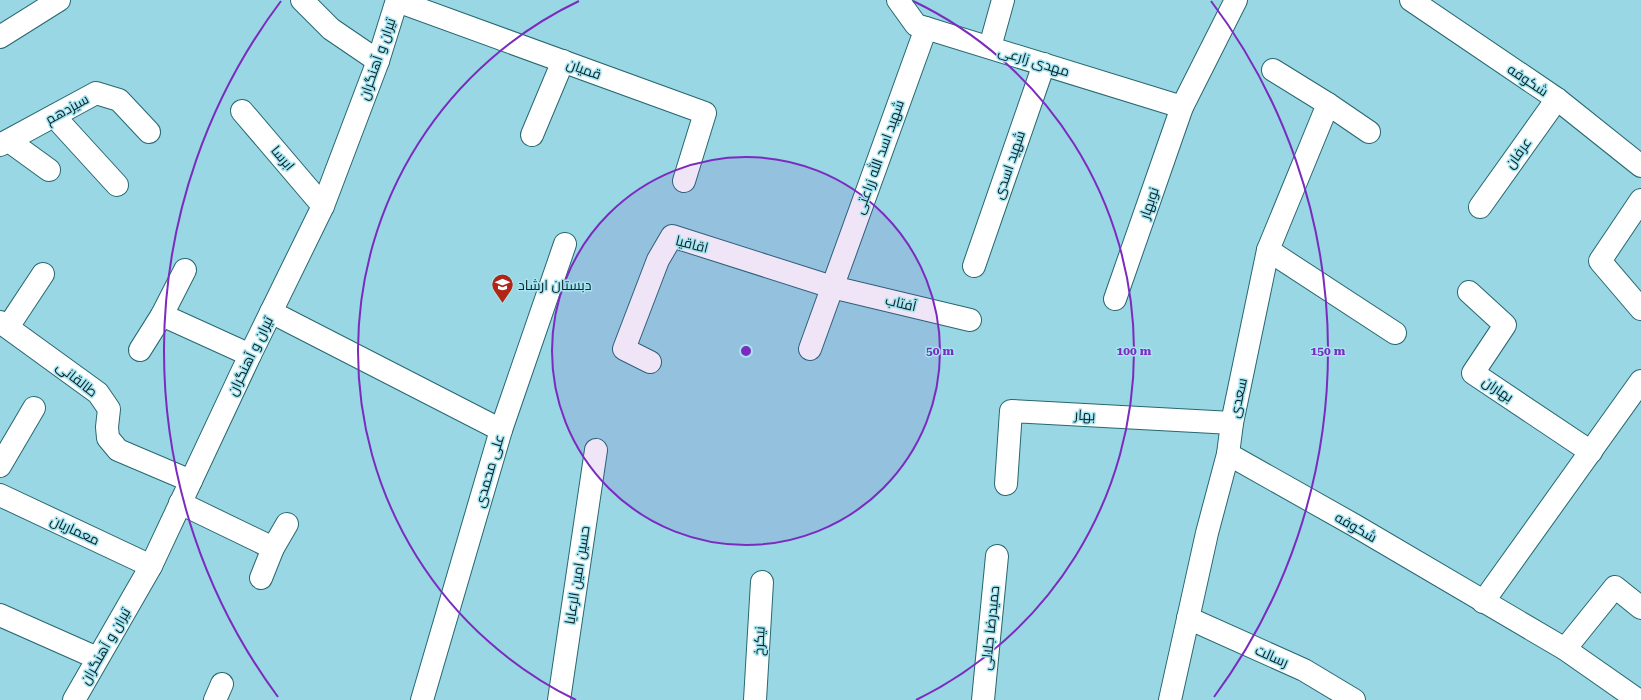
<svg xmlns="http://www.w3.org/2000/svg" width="1641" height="700" font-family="'Roboto Serif',Cairo,serif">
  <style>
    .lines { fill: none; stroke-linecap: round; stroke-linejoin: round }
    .minor-casing { stroke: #276771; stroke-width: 24 }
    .tertiary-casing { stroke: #276771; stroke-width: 24 }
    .minor { stroke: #fff; stroke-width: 22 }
    .tertiary { stroke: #fff; stroke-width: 22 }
    .ring { fill: none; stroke: #7b2cbf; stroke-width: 2 }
    .labels { text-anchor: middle; stroke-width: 3; stroke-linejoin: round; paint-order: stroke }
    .street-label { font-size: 14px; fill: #082227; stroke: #a5e4f0 }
    .poi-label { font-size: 14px; fill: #082227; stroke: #a5e4f0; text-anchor: start }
    .centre { fill: #7b2cbf; stroke: #a5e4f0; stroke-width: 2 }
    .ring-label { font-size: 12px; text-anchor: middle; font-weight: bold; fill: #7b2cbf; stroke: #a5e4f0; stroke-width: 3; stroke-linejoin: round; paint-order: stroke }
  </style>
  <rect width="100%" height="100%" fill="#98d7e3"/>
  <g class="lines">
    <defs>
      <g id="minor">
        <polyline points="302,0 331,29 378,61"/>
        <polyline points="898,0 916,25 1182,107"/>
        <polyline points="1411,0 1557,99 1641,166"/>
        <polyline points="397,1 705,113 684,181"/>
        <polyline points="0,37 59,0"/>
        <polyline points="990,47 1003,0"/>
        <polyline points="1273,70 1328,104 1369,132"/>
        <polyline points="242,111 323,206"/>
        <polyline points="54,116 117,185"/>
        <polyline points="532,135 563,61"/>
        <polyline points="9,141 49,170"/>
        <polyline points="0,145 96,93 119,100 149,132"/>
        <polyline points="1641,200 1600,261 1641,309"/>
        <polyline points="1480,207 1557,99"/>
        <polyline points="1268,250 1395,333"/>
        <polyline points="974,266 1044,64"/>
        <polyline points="1469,292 1505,325 1473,373 1591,452"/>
        <polyline points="1115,299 1182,107 1236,0"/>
        <polyline points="271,312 501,430"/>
        <polyline points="162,315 250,355"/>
        <polyline points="0,322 98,393 109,409 107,427 108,438 118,450 191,481"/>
        <polyline points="8,327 43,274"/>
        <polyline points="810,349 926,28"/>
        <polyline points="140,350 162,315 185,270"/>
        <polyline points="650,362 624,349 658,260 672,236 832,287 970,320"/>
        <polyline points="1228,454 1354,525 1565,649 1638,700"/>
        <polyline points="0,466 34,408"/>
        <polyline points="1006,484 1011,411 1232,423"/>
        <polyline points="0,495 151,566"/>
        <polyline points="180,503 273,548"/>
        <polyline points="261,578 273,548 287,524"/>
        <polyline points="1483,602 1641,381"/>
        <polyline points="0,615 97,658"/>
        <polyline points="1188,618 1304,670 1354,700"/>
        <polyline points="1565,649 1615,587 1641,608"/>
        <polyline points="215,700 222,684"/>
        <polyline points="422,700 501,430 565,244"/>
        <polyline points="559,700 596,450"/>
        <polyline points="755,700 762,582"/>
        <polyline points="983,700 997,556"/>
        <polyline points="1170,700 1207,533 1228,454 1232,423 1268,250 1328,104"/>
      </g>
      <polyline id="tertiary" points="74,700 151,566 250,355 323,206 378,61 397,0"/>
    </defs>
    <use href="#minor" class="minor-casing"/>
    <use href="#tertiary" class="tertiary-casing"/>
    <use href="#minor" class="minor"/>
    <use href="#tertiary" class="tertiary"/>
  </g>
  <circle cx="746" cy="351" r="194" fill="#7b2cbf" fill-opacity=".12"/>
  <g class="ring">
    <circle cx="746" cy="351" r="194"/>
    <path d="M576 700A388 388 0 0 1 579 1M913 1A388 388 0 0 1 916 700"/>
    <path d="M278 697A582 582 0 0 1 281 1M1211 1A582 582 0 0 1 1214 697"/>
  </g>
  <defs>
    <symbol id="school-pin" viewBox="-11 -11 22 30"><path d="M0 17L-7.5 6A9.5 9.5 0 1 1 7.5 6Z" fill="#b22415" stroke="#a5e4f0"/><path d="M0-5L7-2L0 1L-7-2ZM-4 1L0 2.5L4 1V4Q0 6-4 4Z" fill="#fff"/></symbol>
  </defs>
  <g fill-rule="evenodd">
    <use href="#school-pin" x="490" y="272" width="25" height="34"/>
  </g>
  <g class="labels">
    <g class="street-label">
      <text transform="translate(377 59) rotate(-71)" y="5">تیران و آهنگران</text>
      <text transform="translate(1034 61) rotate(17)" y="5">مهدی زارعی</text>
      <text transform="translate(584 69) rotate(20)" y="5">قمیان</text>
      <text transform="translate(1528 80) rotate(34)" y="5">شکوفه</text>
      <text transform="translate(67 109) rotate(-29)" y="5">سیزدهم</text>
      <text transform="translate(1518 153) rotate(-54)" y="5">عرفان</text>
      <text transform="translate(879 157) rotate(-70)" y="5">شهید اسد الله زراعتی</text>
      <text transform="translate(283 158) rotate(50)" y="5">ابرسا</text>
      <text transform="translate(1009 165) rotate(-71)" y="5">شهید اسدی</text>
      <text transform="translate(1149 203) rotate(-71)" y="5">نوبهار</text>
      <text transform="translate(692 244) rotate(14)" y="5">اقاقیا</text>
      <text transform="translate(901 303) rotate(13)" y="5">آفتاب</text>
      <text transform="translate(250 356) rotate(-64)" y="5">تیران و آهنگران</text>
      <text transform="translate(77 379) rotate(38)" y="5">طالقانی</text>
      <text transform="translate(1498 389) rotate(34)" y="5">بهاران</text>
      <text transform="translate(1238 398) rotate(-78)" y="5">سعدی</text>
      <text transform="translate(1085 415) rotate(3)" y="5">بهار</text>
      <text transform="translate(489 471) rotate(-74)" y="5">علی محمدی</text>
      <text transform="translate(1356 527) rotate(30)" y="5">شکوفه</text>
      <text transform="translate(75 530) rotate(25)" y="5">معماریان</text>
      <text transform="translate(577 575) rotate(-81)" y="5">حسین امین الرعایا</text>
      <text transform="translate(990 628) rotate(-84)" y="5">حمیدرضا جلالی</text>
      <text transform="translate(759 641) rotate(-87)" y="5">نیکرخ</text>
      <text transform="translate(105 646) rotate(-60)" y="5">تیران و آهنگران</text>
      <text transform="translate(1272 656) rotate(24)" y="5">رسالت</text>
    </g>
    <g class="poi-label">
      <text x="518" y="290">دبستان ارشاد</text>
    </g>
  </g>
  <circle cx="746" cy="351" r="6" class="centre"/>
  <g class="ring-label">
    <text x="940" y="355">50 m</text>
    <text x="1134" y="355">100 m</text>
    <text x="1328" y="355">150 m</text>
  </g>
</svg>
